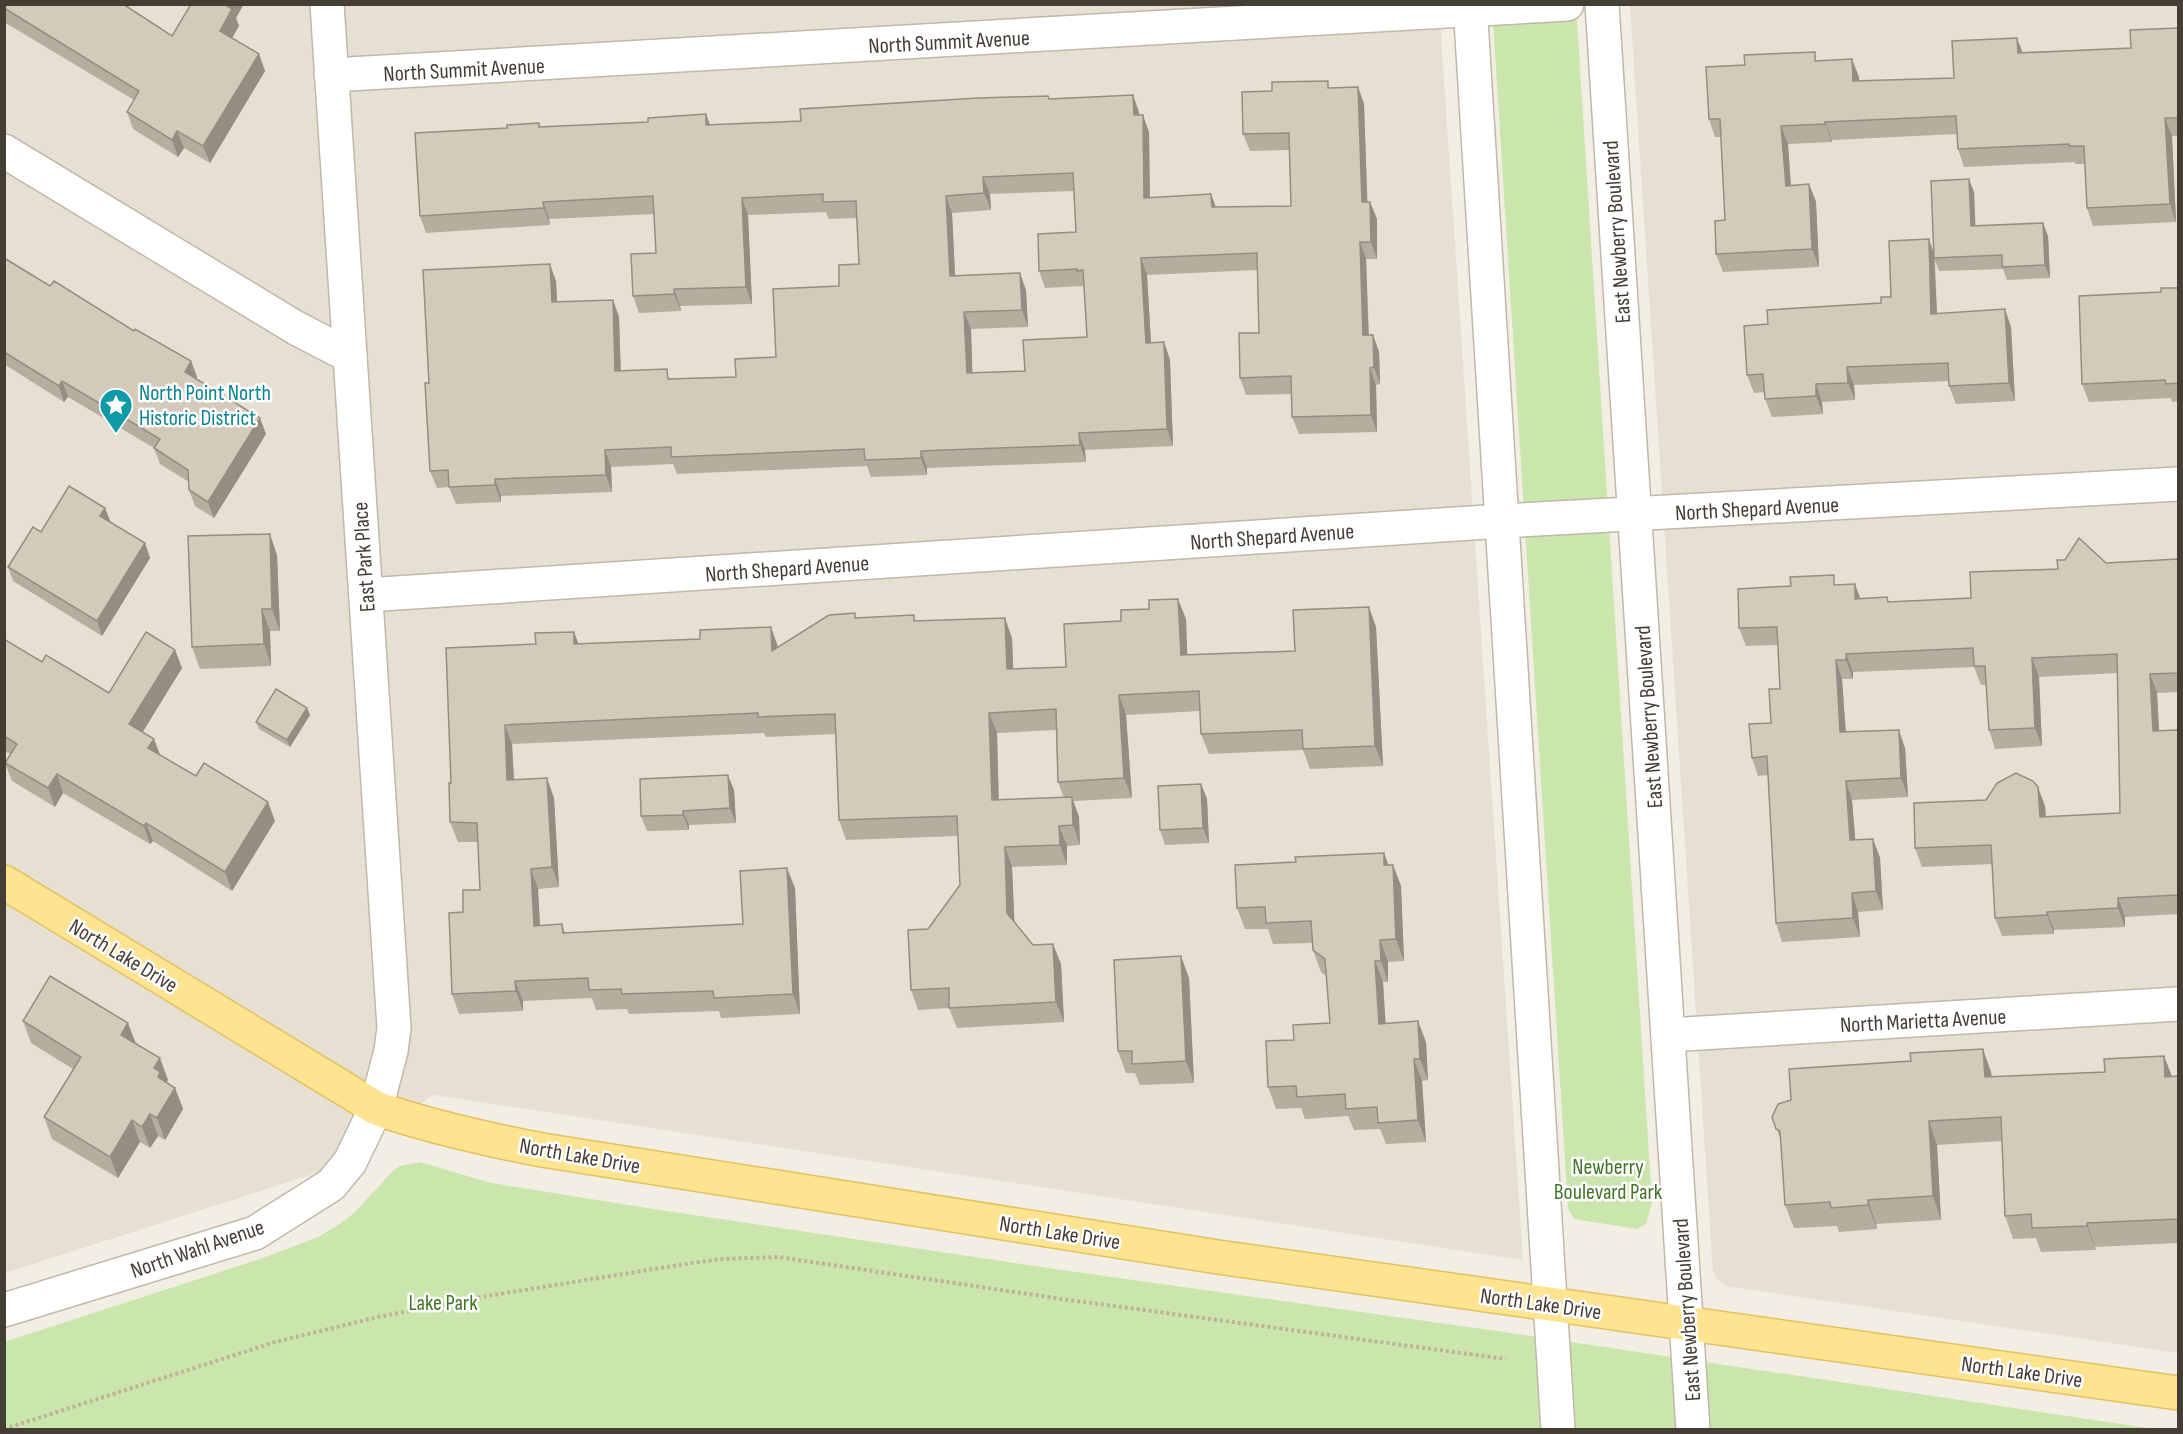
<svg xmlns="http://www.w3.org/2000/svg" width="2183" height="1434" font-family="'Sofia Sans Condensed',sans-serif">
  <style>
    .residential { fill: #e6e0d2 }
    .green { fill: #cae6ac }
    .lines { fill: none; stroke-linecap: round; stroke-linejoin: round }
    .minor-casing { stroke: #c0b9a9; stroke-width: 36 }
    .major-casing { stroke: #e3c161; stroke-width: 36 }
    .path { stroke: #bfb298; stroke-width: 4; stroke-dasharray: 3 3; stroke-linecap: butt }
    .minor { stroke: #fff; stroke-width: 33 }
    .major { stroke: #fee391; stroke-width: 33 }
    .wall { fill: #b5ae9f; fill-rule: evenodd }
    .shaded-wall { fill: #948d82 }
    .building { fill: #d3cab9; stroke: #948d82; stroke-width: 1.5; fill-rule: evenodd }
    .labels { text-anchor: middle; stroke-width: 5; stroke-linejoin: round; paint-order: stroke }
    .street-label { font-size: 22px; fill: #443e34; stroke: #fff }
    .culture-label { font-size: 22px; fill: #0d838f; stroke: #fff; text-anchor: start }
    .park-label { font-size: 22px; fill: #427528; stroke: #fff }
  </style>
  <rect width="100%" height="100%" fill="#f2eee4"/>
  <g class="residential">
    <polygon points="5,5 1439,5 1523,1260 433,1095 326,1170 5,1273"/>
    <polygon points="1630,5 2178,5 2178,1353 1726,1286 1716,1278 1713,1272"/>
  </g>
  <g class="green">
    <polygon points="1492,5 1576,5 1652,1203 1646,1224 1637,1229 1574,1219 1568,1208"/>
    <polygon points="420,1162 491,1183 660,1210 1062,1270 1497,1331 2155,1429 5,1430 4,1342 260,1259 318,1237 340,1224 355,1212 393,1171 400,1166"/>
  </g>
  <g class="lines">
    <defs>
      <g id="minor">
        <polyline points="1470,4 1558,1430"/>
        <polyline points="1602,4 1693,1430"/>
        <polyline points="331,75 1567,4"/>
        <polyline points="4,151 296,328 350,356"/>
        <polyline points="366,595 1502,521 2178,484"/>
        <polyline points="1668,1035 2178,1004"/>
        <polyline points="4,1310 255,1233 331,1185 350,1162 376,1108 391,1051 394,1028 327,4"/>
      </g>
      <path id="major" d="M4 882 376 1108C430 1127 485 1139 542 1150L1218 1257 2178 1393"/>
    </defs>
    <use href="#minor" class="minor-casing"/>
    <use href="#major" class="major-casing"/>
    <polyline class="path" points="4,1429 275,1342 378,1317 487,1296 679,1265 720,1259 778,1257 1062,1299 1506,1359"/>
    <use href="#minor" class="minor"/>
    <use href="#major" class="major"/>
  </g>
  <g class="wall">
    <polygon points="4,4 172,36 236,18 239,26 232,38 259,54 265,71 210,163 184,148 178,157 133,129 127,112 134,100 4,22"/>
    <polygon points="2178,28 2178,136 2172,136 2176,222 2093,226 2087,208 2085,164 2075,164 2075,162 1964,167 1958,149 1957,134 1832,140 1832,142 1788,144 1791,185 1809,184 1816,202 1819,267 1723,272 1716,254 1725,220 1721,137 1715,137 1709,119 1819,61 1859,77 1859,81 1954,78 2023,52 2131,48"/>
    <path d="M1358 87 1364 104 1367 202H1370L1377 219V259H1366L1369 335H1373L1379 352 1380 384 1376 385 1377 432 1299 434 1292 417V394L1246 395 1240 378 1259 333 1257 270 1147 275 1151 343 1164 342 1170 360 1173 446 1085 450 1086 462 927 468V475L871 477 867 466 677 474 673 464 611 467 612 492 501 496V502L456 504 449 487 437 488 430 471 429 383 556 281 557 302 613 300 619 317 621 371 671 379 736 377 776 357 859 264 857 218 829 219 826 212 748 215 752 304 680 306 681 311 639 313 633 296 656 253 654 214 549 219 550 225 426 233 420 216 507 128 539 123 540 127 648 122 706 114 710 125 801 121 1050 99 1139 112V115L1149 132 1150 198 1211 194 1216 207 1291 206 1289 150 1250 151 1243 134 1331 88ZM1074 191 1076 232 1039 271 1045 288 1083 286 1084 288 1087 337 1025 371 972 373 971 329 1028 327 1026 290 955 276 952 213 991 210 990 194Z"/>
    <polygon points="1974,192 1975,226 2048,236 2050,278 2007,280 2003,269 1939,271 1935,261 1937,313 2011,327 2015,401 1956,404 1949,386 1949,381 1854,385 1855,400 1822,402 1823,414 1772,417 1765,399 1765,392 1754,393 1747,375 1768,324 1881,303 1891,297 1934,255"/>
    <polygon points="4,258 50,286 191,361 197,377 196,379 266,434 214,518 195,506 189,490 189,482 160,464 154,448 68,397 64,402 4,364"/>
    <polygon points="2178,288 2178,401 2172,402 2171,398 2089,402 2082,384 2161,292"/>
    <polygon points="105,508 110,522 145,543 150,558 102,636 13,581 8,567 41,532"/>
    <polygon points="277,555 280,631 270,631 271,666 200,669 192,647"/>
    <polygon points="2178,559 2178,692 2157,693 2159,730 2178,730 2178,914 2125,917 2125,927 2054,930 2054,934 2002,936 1995,918 1992,864 1922,867 1915,848 2045,806 2046,817 2120,813 2118,673 2039,677 2042,746 1995,749 1989,730 1986,685 1981,685 1974,667 1853,672 1853,679 1842,679 1846,732 1905,748 1908,797 1852,800 1855,840 1873,839 1880,858 1883,910 1858,912 1860,937 1782,942 1776,923 1768,775 1758,776 1752,758 1771,723 1780,689 1778,645 1746,646 1739,628 1837,585 1860,599 1889,602 1971,598 2058,569 2106,563"/>
    <path d="M856 618 916 621 1012 638 1013 669 1066 667 1186 619 1187 655 1295 651 1376 627 1383 766 1310 769 1303 750 1209 754 1201 734 1200 711 1126 715 1132 798 1073 801 1079 817 1080 845 1067 846V865L1012 867 1014 922 1033 945 1061 964 1064 1022 957 1028 949 1008 918 1010 911 990 928 929 960 885 958 836 846 840 839 820 836 734 766 737 764 733 512 744 514 780 554 798 559 887 538 889 540 925 562 924 565 933 743 924 795 888 800 1014 721 1018 719 1011 629 1014 627 1009 596 1010 592 998 523 1001V1011L459 1014 452 994 463 912 480 890 478 842H458L450 822 451 783 536 644 574 632 578 643 778 647ZM1056 730 1058 782 1064 798 999 800 997 733Z"/>
    <polygon points="4,639 42,662 109,693 175,650 182,668 142,732 160,755 275,821 232,891 153,841 150,844 63,793 55,807 12,781 5,763 11,754 4,751"/>
    <polygon points="307,708 310,715 290,747 259,729 256,722"/>
    <polygon points="1201,784 1207,799 1209,843 1165,845 1160,830"/>
    <polygon points="734,790 736,823 689,825 689,830 647,831 641,816"/>
    <polygon points="1384,853 1388,865 1393,865 1401,886 1404,961 1388,962 1388,982 1383,982 1385,1023 1426,1042 1428,1080 1422,1081 1426,1142 1386,1144 1380,1129 1354,1130 1348,1116 1305,1119 1301,1108 1276,1109 1268,1087 1294,1040 1330,1023 1326,976 1321,972 1313,950 1312,943 1273,944 1268,929 1245,929 1237,908 1296,862"/>
    <polygon points="1189,978 1194,1083 1140,1085 1135,1073 1126,1073 1118,1051"/>
    <polygon points="23,1021 136,1044 168,1080 166,1082 175,1088 183,1109 165,1140 158,1136 150,1148 140,1142 118,1178 52,1139 44,1117 73,1069 31,1043"/>
    <polygon points="2164,1056 2172,1076 2178,1076 2178,1243 2095,1247 2096,1250 2041,1252 2036,1238 2013,1239 2005,1216 2002,1141 1937,1145 1941,1220 1876,1224 1877,1229 1839,1232 1837,1226 1794,1228 1785,1205 1781,1141 1772,1117 1991,1072 1992,1077 2105,1072"/>
  </g>
  <g class="shaded-wall">
    <polygon points="228,4 244,4 236,18 239,26 226,48 220,31"/>
    <polygon points="2017,38 2024,56 2018,53"/>
    <polygon points="259,54 265,71 210,163 203,146"/>
    <polygon points="1852,59 1859,77 1860,99 1853,81"/>
    <polygon points="1358,87 1364,104 1368,219 1362,202"/>
    <polygon points="1133,95 1139,112 1140,132 1134,115"/>
    <polygon points="706,114 712,131 706,125"/>
    <polygon points="1143,115 1149,132 1150,215 1144,198"/>
    <polygon points="2165,118 2172,136 2176,222 2170,204"/>
    <polygon points="1825,122 1832,140 1832,142 1825,124"/>
    <polygon points="1781,126 1788,144 1792,204 1786,186"/>
    <polygon points="177,131 184,148 178,157 172,140"/>
    <polygon points="983,177 990,194 991,210 984,193"/>
    <polygon points="1969,179 1974,192 1976,239 1971,226"/>
    <polygon points="1809,184 1816,202 1819,267 1812,249"/>
    <polygon points="1211,194 1217,211 1212,207"/>
    <polygon points="946,196 952,213 956,293 950,276"/>
    <polygon points="742,198 748,215 752,304 746,287"/>
    <polygon points="543,202 549,219 550,225 544,208"/>
    <polygon points="1370,202 1377,219 1377,259 1371,242"/>
    <polygon points="2043,223 2048,236 2050,278 2045,265"/>
    <polygon points="1929,239 1935,257 1934,258 1938,332 1931,314"/>
    <polygon points="1360,242 1366,259 1369,352 1363,335"/>
    <polygon points="1141,258 1147,275 1152,360 1146,343"/>
    <polygon points="550,264 556,281 558,319 552,302"/>
    <polygon points="1020,273 1026,290 1028,327 1022,310"/>
    <polygon points="674,289 680,306 681,311 674,294"/>
    <polygon points="613,300 619,317 621,388 615,371"/>
    <polygon points="2005,309 2011,327 2015,401 2009,383"/>
    <polygon points="964,312 971,329 973,390 967,373"/>
    <polygon points="1373,335 1379,352 1380,384 1374,367"/>
    <polygon points="1164,342 1170,360 1173,446 1167,429"/>
    <polygon points="191,361 197,377 190,388 185,372"/>
    <polygon points="1847,367 1854,385 1855,400 1848,383"/>
    <polygon points="1370,368 1376,385 1377,432 1371,415"/>
    <polygon points="62,381 68,397 64,402 59,386"/>
    <polygon points="1816,384 1822,402 1823,414 1816,396"/>
    <polygon points="260,418 266,434 214,518 208,502"/>
    <polygon points="1079,433 1085,450 1086,462 1080,445"/>
    <polygon points="605,450 611,467 612,492 606,475"/>
    <polygon points="921,451 927,468 927,475 921,458"/>
    <polygon points="495,479 501,496 501,502 495,485"/>
    <polygon points="105,508 111,523 100,516"/>
    <polygon points="270,534 277,555 280,631 272,609"/>
    <polygon points="145,543 150,558 102,636 97,621"/>
    <polygon points="1855,584 1862,603 1855,599"/>
    <polygon points="1178,599 1186,619 1188,675 1181,655"/>
    <polygon points="1369,607 1376,627 1383,766 1375,746"/>
    <polygon points="262,609 270,631 271,666 264,644"/>
    <polygon points="1005,618 1012,638 1014,689 1007,669"/>
    <polygon points="771,627 778,647 772,651"/>
    <polygon points="574,632 581,651 574,644"/>
    <polygon points="175,650 182,668 136,743 129,724"/>
    <polygon points="1846,654 1853,672 1853,679 1846,660"/>
    <polygon points="2032,658 2039,677 2042,746 2035,728"/>
    <polygon points="1836,660 1842,679 1847,751 1840,732"/>
    <polygon points="2150,674 2157,693 2160,749 2153,731"/>
    <polygon points="1119,695 1126,715 1132,798 1124,778"/>
    <polygon points="307,708 310,715 290,747 287,740"/>
    <polygon points="989,713 997,733 999,820 992,800"/>
    <polygon points="505,725 512,744 515,800 507,780"/>
    <polygon points="1899,730 1905,748 1908,797 1901,778"/>
    <polygon points="154,739 161,757 148,748"/>
    <polygon points="57,774 63,793 55,807 48,788"/>
    <polygon points="728,775 734,790 736,823 730,808"/>
    <polygon points="547,778 554,798 559,887 552,867"/>
    <polygon points="1846,781 1852,800 1857,859 1850,840"/>
    <polygon points="1201,784 1207,799 1209,843 1203,828"/>
    <polygon points="2038,787 2045,806 2047,836 2040,817"/>
    <polygon points="1072,797 1079,817 1080,845 1073,825"/>
    <polygon points="268,802 275,821 232,891 225,872"/>
    <polygon points="683,811 689,825 689,830 683,815"/>
    <polygon points="146,823 153,841 150,844 144,826"/>
    <polygon points="1059,826 1067,846 1067,865 1060,845"/>
    <polygon points="1873,839 1880,858 1883,910 1876,891"/>
    <polygon points="1005,847 1012,867 1015,933 1007,913"/>
    <polygon points="1384,853 1392,875 1384,865"/>
    <polygon points="1393,865 1401,886 1404,961 1396,939"/>
    <polygon points="787,868 795,888 800,1014 793,994"/>
    <polygon points="531,869 538,889 541,946 534,926"/>
    <polygon points="1852,893 1858,912 1860,937 1853,918"/>
    <polygon points="2118,898 2125,917 2125,927 2118,908"/>
    <polygon points="2047,912 2054,930 2054,934 2047,915"/>
    <polygon points="1380,940 1388,962 1388,982 1381,961"/>
    <polygon points="1053,944 1061,964 1064,1022 1056,1002"/>
    <polygon points="1181,956 1189,978 1194,1083 1186,1061"/>
    <polygon points="1375,961 1383,982 1387,1045 1379,1024"/>
    <polygon points="515,981 523,1001 523,1011 516,991"/>
    <polygon points="1418,1021 1426,1042 1428,1080 1420,1059"/>
    <polygon points="128,1023 136,1044 121,1035"/>
    <polygon points="1983,1049 1991,1072 1993,1101 1985,1077"/>
    <polygon points="2164,1056 2173,1080 2165,1077"/>
    <polygon points="160,1058 168,1080 165,1085 166,1098 154,1068"/>
    <polygon points="1414,1059 1422,1081 1426,1142 1418,1120"/>
    <polygon points="175,1088 183,1109 165,1140 157,1118"/>
    <polygon points="150,1114 158,1136 150,1148 142,1127"/>
    <polygon points="132,1120 140,1142 118,1178 110,1157"/>
    <polygon points="1929,1121 1937,1145 1941,1220 1933,1196"/>
    <polygon points="1868,1200 1876,1224 1877,1229 1868,1205"/>
    <polygon points="2087,1223 2096,1250 2087,1226"/>
  </g>
  <g class="building">
    <polygon points="4,4 123,4 172,36 191,4 228,4 227,6 232,9 220,31 259,54 203,146 177,131 172,140 127,112 139,91 4,8"/>
    <polygon points="2178,28 2178,118 2165,118 2170,204 2087,208 2084,146 2069,146 2069,144 1958,149 1956,116 1825,122 1825,124 1781,126 1786,186 1809,184 1812,249 1716,254 1715,221 1725,220 1720,119 1709,119 1706,67 1745,65 1744,55 1815,52 1815,61 1852,59 1853,81 1954,78 1952,41 2017,38 2018,53 2131,48 2130,30"/>
    <path d="M1328 81V88L1358 87 1362 202H1370L1371 242H1360L1363 335H1373L1374 367 1370 368 1371 415 1292 417 1291 376 1240 378 1239 333H1259L1257 253 1141 258 1146 343 1164 342 1167 429 1079 433 1080 445 921 451V458L865 460 864 449 671 457V447L605 450 606 475 495 479V485L449 487 448 470 430 471 425 383H429L423 270 550 264 552 302 613 300 615 371 667 369 668 379 736 377 735 359 776 357 773 289 839 286V265L859 264 856 201 823 202V194L742 198 746 287 674 289V294L633 296 631 254 656 253 653 196 543 202 544 208 420 216 415 133 507 128V125L539 123V127L648 122V118L706 114V125L801 121 800 109 978 98 1048 96 1049 99 1133 95 1134 115H1143L1144 198 1211 194 1212 207 1291 206 1289 133 1243 134 1242 92 1272 91V82ZM1073 173 1076 232 1038 234 1039 271 1077 269V271L1083 270 1087 337 1023 340 1025 371 967 373 964 312 1022 310 1020 273 950 276 946 196 984 193 983 177Z"/>
    <polygon points="1969,179 1971,226 2043,223 2045,265 2002,267 2002,255 1934,258 1931,181"/>
    <polygon points="1929,239 1931,314 2005,309 2009,383 1949,386 1948,363 1847,367 1848,383 1816,384 1816,396 1765,399 1763,374 1747,375 1744,326 1768,324 1767,310 1881,303 1881,297 1891,297 1889,241"/>
    <polygon points="4,258 50,286 54,281 134,331 135,329 191,361 185,372 260,418 208,502 189,490 188,470 154,448 160,439 62,381 59,386 4,352"/>
    <polygon points="2161,288 2178,288 2178,383 2166,384 2165,380 2082,384 2079,296 2161,292"/>
    <polygon points="69,486 105,508 100,516 145,543 97,621 8,567 33,527 41,532"/>
    <polygon points="270,534 272,609 262,609 264,644 192,647 188,536"/>
    <polygon points="2079,538 2106,563 2178,559 2178,673 2150,674 2153,731 2178,730 2178,895 2118,898 2118,908 2047,912 2047,915 1995,918 1991,845 1915,848 1914,803 1986,800 1997,783 2016,773 2033,781 2038,787 2040,817 2120,813 2117,654 2032,658 2035,728 1989,730 1985,666 1974,666 1973,648 1846,654 1846,660 1836,660 1840,732 1899,730 1901,778 1846,781 1850,840 1873,839 1876,891 1852,893 1853,918 1776,923 1767,756 1752,758 1749,724 1771,723 1769,689 1780,689 1777,627 1739,628 1738,589 1791,586 1790,577 1834,575 1834,585 1855,584 1855,599 1887,597 1888,602 1971,598 1970,572 2058,569 2057,560 2065,560"/>
    <polygon points="1178,599 1181,655 1295,651 1293,610 1369,607 1375,746 1303,749 1302,730 1201,734 1199,691 1119,695 1124,778 1058,782 1056,709 989,713 992,800 1072,797 1073,825 1059,826 1060,845 1005,847 1007,913 1033,945 1053,944 1056,1002 949,1008 949,988 911,990 908,930 928,929 960,885 957,816 839,820 835,714 758,717 758,713 505,725 507,780 547,778 552,867 531,869 534,926 562,924 563,933 743,924 740,871 787,868 793,994 714,998 713,991 622,994 621,989 589,990 588,978 515,981 516,991 452,994 449,913 463,912 463,890 480,890 477,823 450,822 449,783 451,783 446,648 536,644 535,633 574,632 574,644 700,639 700,630 771,627 772,651 829,615 855,613 855,618 914,615 914,621 1005,618 1007,669 1066,667 1064,624 1121,621 1121,610 1149,609 1149,600"/>
    <polygon points="146,632 175,650 129,724 154,739 148,748 196,776 204,763 268,802 225,872 146,823 144,826 57,774 48,788 5,763 17,744 4,736 4,639 42,662 46,655 109,693"/>
    <polygon points="276,689 307,708 287,740 256,722"/>
    <polygon points="728,775 730,808 683,811 683,815 641,816 640,779"/>
    <polygon points="1201,784 1203,828 1160,830 1158,786"/>
    <polygon points="1384,853 1384,865 1393,865 1396,939 1380,940 1381,961 1375,961 1379,1024 1418,1021 1420,1059 1414,1059 1418,1120 1378,1123 1377,1107 1346,1109 1345,1094 1297,1097 1296,1086 1268,1087 1266,1041 1294,1040 1293,1025 1330,1023 1325,959 1313,950 1311,921 1266,923 1265,907 1237,908 1235,865 1296,862 1295,857"/>
    <polygon points="1181,956 1186,1061 1132,1064 1132,1051 1118,1051 1114,960"/>
    <polygon points="50,976 128,1023 121,1035 160,1058 154,1068 160,1072 158,1077 175,1088 157,1118 150,1114 142,1127 132,1120 110,1157 44,1117 81,1057 23,1021"/>
    <polygon points="1983,1049 1985,1077 2105,1072 2104,1059 2164,1056 2165,1077 2178,1076 2178,1219 2087,1223 2087,1226 2032,1228 2031,1214 2005,1216 2001,1117 1929,1121 1933,1196 1868,1200 1868,1205 1831,1208 1830,1202 1785,1205 1780,1131 1776,1129 1772,1117 1778,1104 1791,1100 1789,1069 1911,1061 1910,1053"/>
  </g>
  <defs>
    <symbol id="sight-pin" viewBox="-11 -11 22 30"><path d="M0 17L-7.5 6A9.5 9.5 0 1 1 7.5 6Z" fill="#0f9aa8" stroke="#fff"/><path d="M0-6L1.8-2.2L6-1.7L2.9 1.2L3.7 5.4L0 3.3L-3.7 5.4L-2.9 1.2L-6-1.7L-1.8-2.2Z" fill="#fff"/></symbol>
  </defs>
  <g fill-rule="evenodd">
    <use href="#sight-pin" x="97" y="386" width="38" height="52"/>
  </g>
  <g class="labels">
    <g class="street-label">
      <text transform="translate(949 41) rotate(-3)" y="8">North Summit Avenue</text>
      <text transform="translate(464 69) rotate(-3)" y="8">North Summit Avenue</text>
      <text transform="translate(1616 232) rotate(-94)" y="8">East Newberry Boulevard</text>
      <text transform="translate(1757 508) rotate(-3)" y="8">North Shepard Avenue</text>
      <text transform="translate(1272 536) rotate(-4)" y="8">North Shepard Avenue</text>
      <text transform="translate(363 557) rotate(-94)" y="8">East Park Place</text>
      <text transform="translate(787 568) rotate(-4)" y="8">North Shepard Avenue</text>
      <text transform="translate(1648 717) rotate(-94)" y="8">East Newberry Boulevard</text>
      <text transform="translate(124 955) rotate(31)" y="8">North Lake Drive</text>
      <text transform="translate(1923 1020) rotate(-3)" y="8">North Marietta Avenue</text>
      <text transform="translate(580 1155) rotate(10)" y="8">North Lake Drive</text>
      <text transform="translate(1060 1232) rotate(9)" y="8">North Lake Drive</text>
      <text transform="translate(197 1248) rotate(-19)" y="8">North Wahl Avenue</text>
      <text transform="translate(1541 1303) rotate(8)" y="8">North Lake Drive</text>
      <text transform="translate(1686 1310) rotate(-94)" y="8">East Newberry Boulevard</text>
      <text transform="translate(2022 1371) rotate(8)" y="8">North Lake Drive</text>
    </g>
    <g class="culture-label">
      <text x="139" y="400">North Point North<tspan x="139" dy="25">Historic District</tspan></text>
    </g>
    <g class="park-label">
      <text x="1608" y="1174">Newberry<tspan x="1608" dy="25">Boulevard Park</tspan></text>
      <text x="443" y="1310">Lake Park</text>
    </g>
  </g>
  <rect width="2183" height="1434" fill="none" stroke="#443e34" stroke-width="12"/>
</svg>
